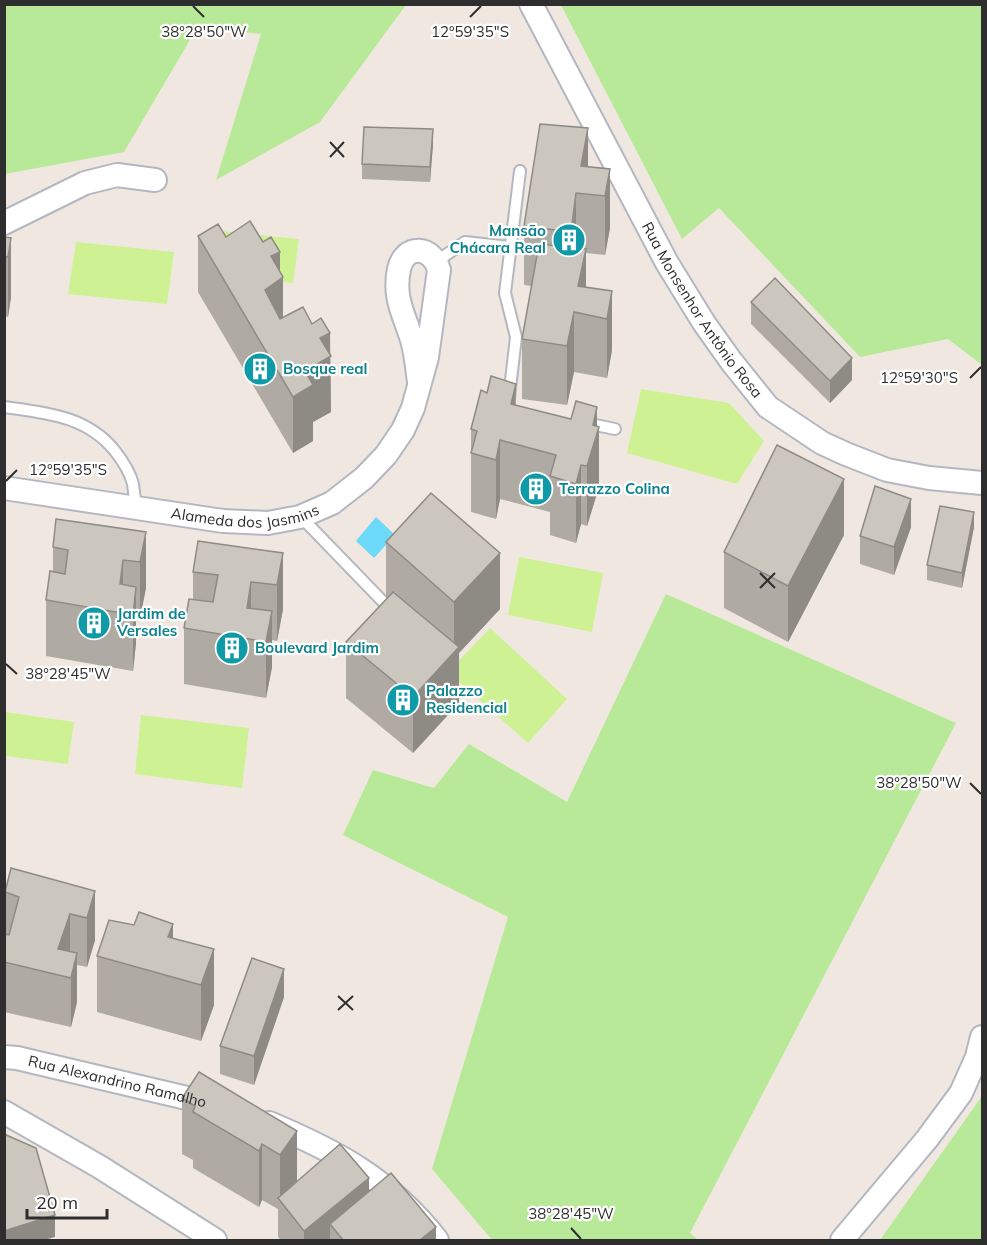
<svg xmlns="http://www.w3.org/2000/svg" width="987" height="1245" font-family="Mulish,sans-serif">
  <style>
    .green { fill: #b8e999 }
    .pitch { fill: #cef194 }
    .water { fill: #6cd9f8 }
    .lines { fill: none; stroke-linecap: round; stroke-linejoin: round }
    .service-casing { stroke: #b3b7c2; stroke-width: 14 }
    .minor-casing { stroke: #b3b7c2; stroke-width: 26 }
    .service { stroke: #fff; stroke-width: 10 }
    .minor { stroke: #fff; stroke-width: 22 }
    .wall { fill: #afaaa3 }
    .shaded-wall { fill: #8e8b85 }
    .building { fill: #cbc6be; stroke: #8e8b85; stroke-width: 1.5 }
    .ticks { fill: none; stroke: #2e2e2e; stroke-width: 2 }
    .labels { text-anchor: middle; stroke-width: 4.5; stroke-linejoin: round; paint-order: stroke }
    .culture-label { font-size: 15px; font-weight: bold; fill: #0d838f; stroke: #fff; text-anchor: start }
    .street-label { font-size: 15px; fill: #2e2e2e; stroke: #fff }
    .ticks-label { font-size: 15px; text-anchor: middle; fill: #2e2e2e; stroke: #fff; stroke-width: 4.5; stroke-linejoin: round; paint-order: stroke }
  </style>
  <rect width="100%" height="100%" fill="#f0e8e0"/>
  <g class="green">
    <polygon points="5,4 406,4 406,5 320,122 216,180 261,34 197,28 124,152 5,174"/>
    <polygon points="561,5 982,5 982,365 948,339 860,357 719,208 682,239"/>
    <polygon points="666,594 956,723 690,1233 698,1240 492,1240 432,1169 508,917 343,835 373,770 434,788 469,744 567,802"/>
    <polygon points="982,1096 982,1240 880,1240"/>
  </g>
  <g class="pitch">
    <polygon points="211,230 299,239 293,283 205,273"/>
    <polygon points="76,242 174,252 167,304 68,294"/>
    <polygon points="641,389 729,403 764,441 737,484 627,453"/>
    <polygon points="519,557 603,573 592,632 508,615"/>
    <polygon points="490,628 567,699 528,743 448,672"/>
    <polygon points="5,712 74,722 68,764 5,756"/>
    <polygon points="141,715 249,728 242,788 135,774"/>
  </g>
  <polygon class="water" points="376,517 395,535 374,558 356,541"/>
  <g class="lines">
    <defs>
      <g id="service">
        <polyline points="437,261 465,242 510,247"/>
        <polyline points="509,397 516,337 505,293 520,171"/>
        <path d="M4 407C47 413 87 416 115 451 122 460 130 472 133 484 134 492 135 500 136 507"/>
        <polyline points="586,423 615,429"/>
        <polyline points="301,517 392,611"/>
      </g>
      <g id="minor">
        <path id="s1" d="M531 4 667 263 704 323 731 361 768 407 822 443 846 454 887 470 929 478 982 483"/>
        <polyline points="4,223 85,183 117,175 155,180"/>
        <path id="s2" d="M4 488 223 521 268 523 300 517 332 503 364 478 386 455 403 430 413 408 427 357 439 270C433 246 405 243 399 269 393 298 404 314 412 340 416 354 417 368 419 382"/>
        <path id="s3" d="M4 1057 17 1058 212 1104"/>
        <polyline points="4,1112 100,1167 215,1240"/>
        <path d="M269 1123C338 1152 390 1180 437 1240"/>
        <polyline points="842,1240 927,1139 961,1093 977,1057 982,1037"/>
      </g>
    </defs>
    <use href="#service" class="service-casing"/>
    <use href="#minor" class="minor-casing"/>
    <use href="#service" class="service"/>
    <use href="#minor" class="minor"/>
  </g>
  <g class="wall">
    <polygon points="433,144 430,182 362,179 362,164"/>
    <polygon points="588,167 610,169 610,228 605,255 586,253 586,287 612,291 612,350 607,378 574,372 567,405 522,399 522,339 532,286 524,285 524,226"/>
    <polygon points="198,236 226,237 280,271 283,318 330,355 331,412 313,422 313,441 293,453 198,292"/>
    <polygon points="4,237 11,238 11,297 8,317 4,316"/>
    <polygon points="751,302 852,380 830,403 751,324"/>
    <polygon points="487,393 516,405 597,427 599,487 587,526 581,524 576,543 550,535 550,512 500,499 496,519 471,512 471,429"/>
    <polygon points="911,527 894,575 860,564 860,536"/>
    <polygon points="974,527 962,588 927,580 927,565"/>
    <polygon points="146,532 146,588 140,618 136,618 136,643 133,671 46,656 46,600 53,572 53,547"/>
    <polygon points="844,535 788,642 724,608 724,552"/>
    <polygon points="386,542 500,609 459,653 459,703 413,753 346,698 346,642 387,598 386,598"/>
    <polygon points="283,553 283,609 277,641 272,640 272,667 266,698 184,684 184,628 193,600 193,572"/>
    <polygon points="95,891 95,940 87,967 77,965 77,1002 71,1027 4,1012 5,892"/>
    <polygon points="134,925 173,939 214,1005 201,1041 97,1012 97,956"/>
    <polygon points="284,997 254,1085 220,1074 220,1046"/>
    <polygon points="182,1098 297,1131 297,1181 369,1191 436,1240 281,1240 278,1237 278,1209 262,1200 259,1207 193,1168 193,1160 182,1154"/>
  </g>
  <g class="shaded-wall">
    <polygon points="588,128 588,187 581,166"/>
    <polygon points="433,129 433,144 430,182 430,167"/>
    <polygon points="610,169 610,228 605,255 605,196"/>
    <polygon points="576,193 576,252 571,291 571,232"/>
    <polygon points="11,238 11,297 8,317 8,257"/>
    <polygon points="586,249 586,308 578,286"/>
    <polygon points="280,252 280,280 283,277 283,333 265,290 271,256"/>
    <polygon points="612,291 612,350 607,378 607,319"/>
    <polygon points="574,312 574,372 567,405 567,346"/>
    <polygon points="330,333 331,412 313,422 313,441 293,453 293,397 320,338"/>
    <polygon points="852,358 852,380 830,403 830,381"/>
    <polygon points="516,384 515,444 511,404"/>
    <polygon points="597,407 597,433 599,427 599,487 587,526 587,466 593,425"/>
    <polygon points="500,440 500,499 496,519 496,460"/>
    <polygon points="581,465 581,524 576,543 576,484"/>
    <polygon points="844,479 844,535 788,642 788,586"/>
    <polygon points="911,499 911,527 894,575 894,547"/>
    <polygon points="974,512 974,527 962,588 962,573"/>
    <polygon points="146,532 146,588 140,618 140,562"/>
    <polygon points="283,553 283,609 277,641 277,585"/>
    <polygon points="500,553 500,609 459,653 459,703 413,753 413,697 454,652 454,602"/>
    <polygon points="123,560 123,614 120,584"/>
    <polygon points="251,582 251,639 247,608"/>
    <polygon points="136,587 136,643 133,671 133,615"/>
    <polygon points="272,611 272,667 266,698 266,642"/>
    <polygon points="95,891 95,940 87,967 87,918"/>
    <polygon points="70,914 70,963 58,949"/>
    <polygon points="173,924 173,978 168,937"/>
    <polygon points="214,949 214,1005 201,1041 201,985"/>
    <polygon points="77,953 77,1002 71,1027 71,978"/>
    <polygon points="284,969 284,997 254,1085 254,1056"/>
    <polygon points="297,1131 297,1187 280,1201 280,1155"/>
    <polygon points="262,1144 262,1200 259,1207 259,1151"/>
    <polygon points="369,1178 369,1217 330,1224 330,1240 304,1240 304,1231"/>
    <polygon points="55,1215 55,1237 44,1240 4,1240 4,1231"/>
    <polygon points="436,1227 436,1240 420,1240"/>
  </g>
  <g class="building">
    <polygon points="540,124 588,128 581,166 610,169 605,196 576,193 571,232 524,226"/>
    <polygon points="364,127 433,129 430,167 362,164"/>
    <polygon points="250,221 263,242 271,237 280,252 271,256 283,277 265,290 280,319 303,307 312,324 321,318 330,333 320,338 331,356 305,371 313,385 293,397 198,236 218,224 226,237"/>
    <polygon points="4,237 11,238 8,257 4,257"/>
    <polygon points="539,244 586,249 578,286 612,291 607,319 574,312 567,346 522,339"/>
    <polygon points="775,278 852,358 830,381 751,302"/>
    <polygon points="491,376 516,384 511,404 571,419 576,401 597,407 593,425 599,427 587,466 581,465 576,484 550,476 556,455 500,440 496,460 471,453 477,431 471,429 481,390 487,393"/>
    <polygon points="777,445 844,479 788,586 724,552"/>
    <polygon points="875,486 911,499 894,547 860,536"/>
    <polygon points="431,493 500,553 454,602 386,542"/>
    <polygon points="940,506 974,512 962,573 927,565"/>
    <polygon points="56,519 146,532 140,562 123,560 120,584 136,587 133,615 46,600 50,571 65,574 68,550 53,547"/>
    <polygon points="198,541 283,553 277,585 251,582 247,608 272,611 266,642 184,628 189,599 213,602 218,575 193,572"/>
    <polygon points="393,592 459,647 413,697 346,642"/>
    <polygon points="11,868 95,891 87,918 70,914 58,949 77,953 71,978 4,962 4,934 9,935 19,897 5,892"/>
    <polygon points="139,912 173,924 168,937 214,949 201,985 97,956 109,920 134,925"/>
    <polygon points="252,958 284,969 254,1056 220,1046"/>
    <polygon points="199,1072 297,1131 280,1155 262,1144 259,1151 193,1112 195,1106 182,1098"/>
    <polygon points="4,1134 36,1148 55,1215 4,1231"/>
    <polygon points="340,1144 369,1178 304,1231 278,1198"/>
    <polygon points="391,1173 436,1227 420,1240 343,1240 330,1224"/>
  </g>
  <path class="ticks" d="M193 6 204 17M470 17 481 6M330 142 344 157M330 157 344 142M970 378 981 367M6 481 17 470M760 573 775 588M760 588 775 573M6 664 17 674M970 783 981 794M338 996 353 1010M338 1010 353 996M571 1228 581 1239"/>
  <defs>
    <symbol id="building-disc" viewBox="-11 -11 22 22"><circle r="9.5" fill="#0f9aa8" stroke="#fff"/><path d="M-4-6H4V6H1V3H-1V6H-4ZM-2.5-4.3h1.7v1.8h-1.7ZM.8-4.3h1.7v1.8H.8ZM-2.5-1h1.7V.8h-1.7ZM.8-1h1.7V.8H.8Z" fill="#fff"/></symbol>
  </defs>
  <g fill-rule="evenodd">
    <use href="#building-disc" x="550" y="221" width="38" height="38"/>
    <use href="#building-disc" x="241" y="350" width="38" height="38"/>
    <use href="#building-disc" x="517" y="470" width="38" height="38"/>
    <use href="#building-disc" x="75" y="604" width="38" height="38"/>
    <use href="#building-disc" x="213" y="629" width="38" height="38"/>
    <use href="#building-disc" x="384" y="681" width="38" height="38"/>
  </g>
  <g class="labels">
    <g class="culture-label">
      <text x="546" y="236" text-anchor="end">Mansão<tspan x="546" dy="17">Chácara Real</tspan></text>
      <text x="283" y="374">Bosque real</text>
      <text x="559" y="494">Terrazzo Colina</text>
      <text x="117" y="619">Jardim de<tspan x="117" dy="17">Versales</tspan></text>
      <text x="255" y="653">Boulevard Jardim</text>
      <text x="426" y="696">Palazzo<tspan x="426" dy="17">Residencial</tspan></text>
    </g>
    <g class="street-label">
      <text dy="5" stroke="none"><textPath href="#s1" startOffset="351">Rua Monsenhor Antônio Rosa</textPath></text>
      <text dy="5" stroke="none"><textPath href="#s2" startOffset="244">Alameda dos Jasmins</textPath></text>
      <text dy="5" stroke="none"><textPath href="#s3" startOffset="116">Rua Alexandrino Ramalho</textPath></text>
    </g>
  </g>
  <g class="ticks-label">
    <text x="204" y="37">38°28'50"W</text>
    <text x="470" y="37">12°59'35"S</text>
    <text x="919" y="383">12°59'30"S</text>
    <text x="68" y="475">12°59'35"S</text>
    <text x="68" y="679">38°28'45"W</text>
    <text x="919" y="788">38°28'50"W</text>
    <text x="571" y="1219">38°28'45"W</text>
  </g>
  <rect width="987" height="1245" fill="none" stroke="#2e2e2e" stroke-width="12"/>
  <path d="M27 1209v9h80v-9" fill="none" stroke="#2e2e2e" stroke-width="3"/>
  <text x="36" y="1209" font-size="18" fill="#2e2e2e" stroke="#ffffff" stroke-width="4.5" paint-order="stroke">20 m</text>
</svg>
